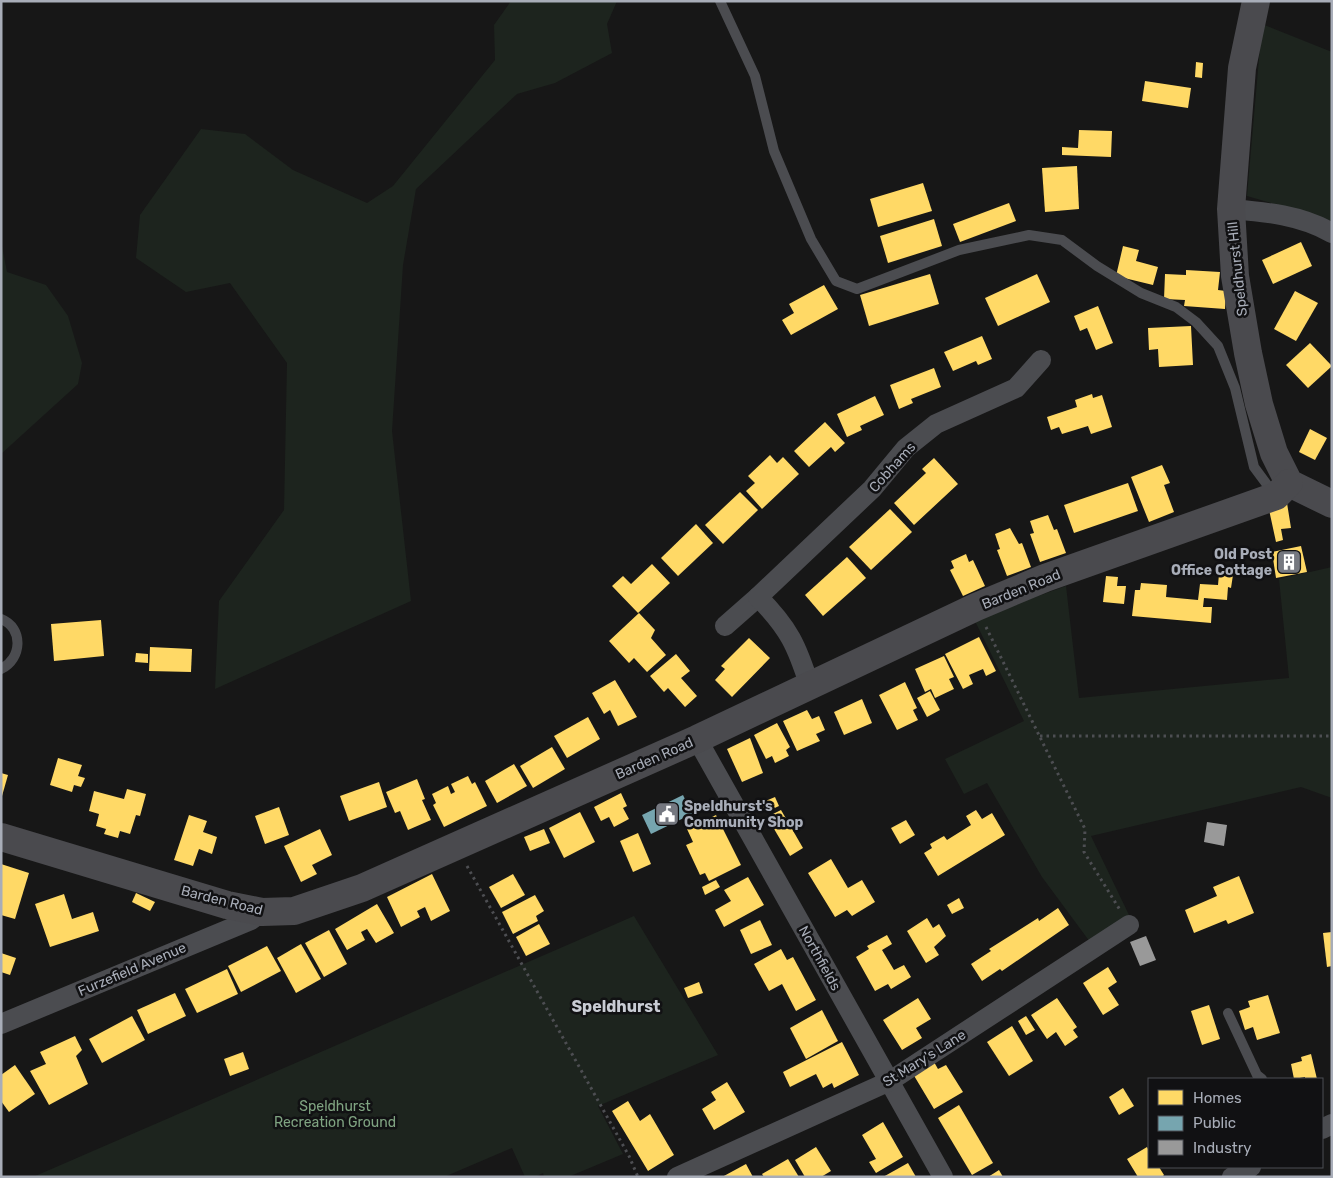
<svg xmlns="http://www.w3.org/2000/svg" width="1333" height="1178" font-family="Rubik,sans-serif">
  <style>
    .green { fill: #1d241e }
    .homes { fill: #ffd966 }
    .public { fill: #76a5af }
    .industry { fill: #999 }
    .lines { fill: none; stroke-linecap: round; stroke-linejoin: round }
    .path { stroke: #4d4e52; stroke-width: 3; stroke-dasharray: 2.5 4; stroke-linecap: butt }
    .lane { stroke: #4b4c50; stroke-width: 10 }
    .street { stroke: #4b4c50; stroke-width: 20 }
    .secondary { stroke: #4a4a4e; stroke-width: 28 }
    .labels { text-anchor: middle; stroke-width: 5; stroke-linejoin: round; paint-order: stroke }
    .street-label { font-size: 14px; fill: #a8adb8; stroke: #111113 }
    .poi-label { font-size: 14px; font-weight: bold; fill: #a8adb8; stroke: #111113; text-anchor: end }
    .park-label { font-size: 14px; fill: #7fa381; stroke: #111113 }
    .quarter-label { font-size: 16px; font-weight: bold; fill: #c9ccd4; stroke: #111113 }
  </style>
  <rect width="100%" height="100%" fill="#171717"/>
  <g class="green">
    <polygon points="511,1 617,1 607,24 612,53 555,83 517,94 416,189 403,265 392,431 411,601 215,689 219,601 284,510 287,363 230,283 186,292 136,258 140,215 201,129 245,134 293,170 367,203 393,186 495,60 494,25"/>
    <polygon points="1262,24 1332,52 1332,221 1247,196"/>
    <polygon points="1,241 7,272 46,285 68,316 82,363 78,384 1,454"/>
    <polygon points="1332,567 1332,798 1301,787 1091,836 1129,915 1090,942 1042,877 987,783 964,794 945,759 1024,721 974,619 1066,586 1079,698 1289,678 1279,579"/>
    <polygon points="634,916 718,1055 598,1106 623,1154 568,1177 544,1177 543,1173 535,1177 525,1177 512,1148 444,1177 33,1177"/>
  </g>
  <g class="homes">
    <polygon points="1196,62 1203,63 1202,78 1195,77"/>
    <polygon points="1145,81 1191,88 1188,108 1142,101"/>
    <polygon points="1079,130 1112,131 1111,157 1062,155 1062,147 1078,148"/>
    <polygon points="1077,166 1079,209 1045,212 1042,168"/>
    <polygon points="923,183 932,211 878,227 870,199"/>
    <polygon points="1009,203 1016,221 960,242 953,224"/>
    <polygon points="934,219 942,246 888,263 880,236"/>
    <polygon points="1301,242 1312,266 1273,284 1262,260"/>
    <polygon points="1123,246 1139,250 1136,261 1158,267 1153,285 1116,276"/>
    <polygon points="1186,270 1220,272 1218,290 1226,291 1225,309 1184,306 1185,300 1164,299 1165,274 1186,275"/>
    <polygon points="930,274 939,304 869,326 860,295"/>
    <polygon points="1037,274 1050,302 998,326 985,298"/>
    <polygon points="824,285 838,309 791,335 782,320 794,313 789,304"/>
    <polygon points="1295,291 1318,303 1296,341 1274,329"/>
    <polygon points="1098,306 1113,343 1096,350 1087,328 1080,331 1074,316"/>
    <polygon points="1191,326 1193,365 1159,367 1158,349 1149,350 1148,328"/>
    <polygon points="982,336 992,359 978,365 976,361 953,371 944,352"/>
    <polygon points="1310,343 1332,366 1308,388 1286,365"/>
    <polygon points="934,368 941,387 911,399 913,403 899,409 890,385"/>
    <polygon points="1092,394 1093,398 1102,395 1112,427 1091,434 1088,426 1062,434 1059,427 1051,430 1047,417 1077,407 1075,400"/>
    <polygon points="875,396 884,415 860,426 862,430 847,437 837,414"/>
    <polygon points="825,422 845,443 835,452 831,447 809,467 794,451"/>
    <polygon points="1310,429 1327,438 1315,460 1299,452"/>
    <polygon points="770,455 777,463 783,457 799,474 762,509 746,491 755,483 748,476"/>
    <polygon points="934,458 958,484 914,525 894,503 926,473 922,469"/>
    <polygon points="1162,465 1170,483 1164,485 1174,512 1149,522 1131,477"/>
    <polygon points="1128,483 1138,511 1074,533 1064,505"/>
    <polygon points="740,492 758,510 723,544 705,525"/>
    <polygon points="1287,503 1291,528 1281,529 1283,540 1276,542 1268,505"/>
    <polygon points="890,509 912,532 871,570 849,547"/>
    <polygon points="1048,515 1054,530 1057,529 1066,553 1040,562 1030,534 1034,533 1030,521"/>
    <polygon points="696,524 713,543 678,576 661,558"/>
    <polygon points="1010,528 1019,544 1022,543 1031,567 1007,576 997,550 1000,549 995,534"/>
    <polygon points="1301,546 1307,572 1276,578 1272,552"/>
    <polygon points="966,554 969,562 973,560 985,586 963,596 950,570 954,568 951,561"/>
    <polygon points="847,557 866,578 823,616 805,595"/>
    <polygon points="652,564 670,583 638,613 612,586 623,576 631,584"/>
    <polygon points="1219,574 1233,575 1231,588 1228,587 1227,600 1204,598 1203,607 1212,607 1211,623 1132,616 1135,590 1140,590 1141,583 1167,585 1166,597 1198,600 1200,584 1218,585"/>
    <polygon points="1106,576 1118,577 1117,586 1126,586 1124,604 1103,602"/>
    <polygon points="639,613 655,630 651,638 666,655 647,672 634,658 629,663 609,641"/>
    <polygon points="101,620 104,656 54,661 51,624"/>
    <polygon points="979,637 996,671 986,676 983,669 969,675 973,684 963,689 945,654"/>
    <polygon points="749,638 770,658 732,697 715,680 725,669 721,666"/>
    <polygon points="150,647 192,649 191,672 149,671"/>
    <polygon points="136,653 148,654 148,663 135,662"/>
    <polygon points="676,654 690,671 681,678 697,696 685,707 668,688 664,692 650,676"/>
    <polygon points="944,656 954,677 949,679 954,689 935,698 931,689 925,692 915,669"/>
    <polygon points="615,680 637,717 618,726 610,710 604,714 592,693"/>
    <polygon points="905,682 917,708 913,710 918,720 897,730 879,695"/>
    <polygon points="930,691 940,710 927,717 917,698"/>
    <polygon points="862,699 872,723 844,735 834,712"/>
    <polygon points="807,710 812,719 819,716 825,730 816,734 820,741 797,751 783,721"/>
    <polygon points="588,717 600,739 567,758 554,736"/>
    <polygon points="777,723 790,747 786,750 789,756 775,763 772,756 766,759 754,735"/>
    <polygon points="750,738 763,773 742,782 727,749"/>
    <polygon points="552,747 565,769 533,788 520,766"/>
    <polygon points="58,758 82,765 78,776 85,778 81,787 74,785 72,792 50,785"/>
    <polygon points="514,764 527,786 497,803 485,781"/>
    <polygon points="1,773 8,775 2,796 1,796"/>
    <polygon points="468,776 472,784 475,782 487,806 444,827 433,805 436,803 432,794 448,786 451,794 455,792 451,784"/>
    <polygon points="417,779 425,799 422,800 431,820 408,830 400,811 395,813 386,792"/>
    <polygon points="379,782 387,807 349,821 340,796"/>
    <polygon points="127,789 146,794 140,816 136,815 130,834 120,831 118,838 104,834 106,829 96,826 99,814 89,811 94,791 124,799"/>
    <polygon points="621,793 627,806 623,808 629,819 614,827 609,817 601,821 594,807"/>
    <polygon points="775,797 779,806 766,812 761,803"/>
    <polygon points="279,807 289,835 265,844 255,816"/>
    <polygon points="781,810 803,848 790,856 767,817"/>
    <polygon points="976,810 982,819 992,813 1005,835 938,876 924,853 932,848 930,844 944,836 947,840 971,825 966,816"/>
    <polygon points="580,812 595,842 564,858 549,828"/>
    <polygon points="189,815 207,821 203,832 217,837 212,854 199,849 193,866 174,860"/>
    <polygon points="716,815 741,865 709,881 705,873 700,875 686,845 693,842 687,829"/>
    <polygon points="906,820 915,835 900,844 891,828"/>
    <polygon points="320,829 332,855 312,865 317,874 301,882 284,846"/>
    <polygon points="544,829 550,843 530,851 524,837"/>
    <polygon points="638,833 651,864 633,872 620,841"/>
    <polygon points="831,859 848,888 862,880 875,902 852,916 847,910 835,917 808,873"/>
    <polygon points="1,864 29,873 15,919 1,915"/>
    <polygon points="432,874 450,911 431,921 425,907 417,911 420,917 401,927 387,897"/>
    <polygon points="513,874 525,895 501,908 489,887"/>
    <polygon points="1239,876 1254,913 1228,924 1226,920 1194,933 1185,910 1217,896 1213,887"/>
    <polygon points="748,877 764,905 724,927 715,910 731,901 724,890"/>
    <polygon points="716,880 720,887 705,895 702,887"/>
    <polygon points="136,893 155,902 150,911 132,902"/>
    <polygon points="64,894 72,919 93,912 99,931 50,947 35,904"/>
    <polygon points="535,895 544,911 536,916 538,921 513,934 502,912"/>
    <polygon points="959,898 964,908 952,914 947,905"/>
    <polygon points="377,904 394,933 376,943 367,929 361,932 365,940 347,950 335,929"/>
    <polygon points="1058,908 1069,925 1002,971 1000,969 982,981 971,964 991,951 989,949 1038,918 1039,921"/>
    <polygon points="927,918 933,928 939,924 946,936 934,947 939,955 926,963 907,931"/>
    <polygon points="760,920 772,945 751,954 740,930"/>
    <polygon points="539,924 550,944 526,956 516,937"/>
    <polygon points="329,930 347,964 324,977 305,943"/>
    <polygon points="1332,932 1332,966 1327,967 1323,933"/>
    <polygon points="887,935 892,944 882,950 894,970 904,965 911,977 891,989 888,984 875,991 856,957 869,949 867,946"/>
    <polygon points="301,944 321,979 296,993 277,958"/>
    <polygon points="267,946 281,971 241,992 228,966"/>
    <polygon points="781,949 787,960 793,957 816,1000 796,1011 782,984 769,991 754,964"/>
    <polygon points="1,953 16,958 10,975 1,972"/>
    <polygon points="1108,967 1117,982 1108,988 1119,1005 1103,1015 1083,983"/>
    <polygon points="227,969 238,994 197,1013 185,989"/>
    <polygon points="699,982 703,993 688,998 684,988"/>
    <polygon points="175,993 186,1016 148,1034 137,1010"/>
    <polygon points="1268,995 1280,1033 1257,1040 1253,1027 1245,1030 1239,1011 1250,1007 1248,1001"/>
    <polygon points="918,998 931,1019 916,1028 922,1038 902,1050 883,1020"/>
    <polygon points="1057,998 1077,1027 1073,1030 1078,1037 1065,1046 1056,1032 1047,1039 1031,1015"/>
    <polygon points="1209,1005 1220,1039 1202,1045 1191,1011"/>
    <polygon points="822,1010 838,1041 806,1059 790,1028"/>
    <polygon points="132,1016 145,1040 102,1063 89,1039"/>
    <polygon points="1026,1016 1035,1030 1026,1035 1018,1021"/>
    <polygon points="1012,1026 1033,1061 1009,1076 987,1042"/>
    <polygon points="75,1036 82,1050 76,1056 88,1084 49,1105 30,1071 46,1064 40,1052"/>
    <polygon points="842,1042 859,1075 834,1088 832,1083 823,1088 816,1074 790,1087 783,1072"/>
    <polygon points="243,1052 249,1069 230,1076 224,1059"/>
    <polygon points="1311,1054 1317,1079 1305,1079 1305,1077 1294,1079 1291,1064 1302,1061 1301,1057"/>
    <polygon points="934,1062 938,1069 946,1065 963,1092 934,1109 913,1074"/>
    <polygon points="15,1065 35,1094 9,1112 1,1101 1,1075"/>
    <polygon points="727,1082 745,1112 714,1130 702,1109 716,1100 711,1092"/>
    <polygon points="1123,1088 1134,1106 1119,1115 1109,1097"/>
    <polygon points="628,1101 640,1121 650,1114 674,1155 648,1171 612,1111"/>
    <polygon points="959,1105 993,1163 972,1175 938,1118"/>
    <polygon points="883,1122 903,1157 876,1173 869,1162 876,1159 862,1135"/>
    <polygon points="816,1147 831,1171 821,1177 805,1177 795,1160"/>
    <polygon points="1147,1147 1149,1151 1149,1167 1159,1167 1164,1175 1162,1177 1138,1177 1127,1159"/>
    <polygon points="788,1159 799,1177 764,1177 762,1174"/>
    <polygon points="908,1163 916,1177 883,1177"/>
    <polygon points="746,1164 753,1177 722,1177"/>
    <polygon points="999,1170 1003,1177 988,1177"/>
  </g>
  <polygon class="public" points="683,795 692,814 651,834 642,815"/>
  <g class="industry">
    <polygon points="1207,822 1227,825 1224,846 1204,842"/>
    <polygon points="1146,936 1156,960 1140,966 1130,942"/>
  </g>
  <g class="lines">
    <g class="path">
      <polyline points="986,627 1085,829 1084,852 1120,910"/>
      <polyline points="1040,736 1332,736"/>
      <polyline points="467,866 629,1156 638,1177"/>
    </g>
    <g class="lane">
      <polyline points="720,1 755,76 774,151 811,239 836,281 857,289 959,250 1029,235 1062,240 1097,266 1141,293 1176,307 1196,322 1218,346 1235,388 1254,467 1274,494"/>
      <path d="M1 619C24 628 22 659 1 669"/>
      <polyline points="1228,1013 1257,1075 1262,1079"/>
    </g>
    <g class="street">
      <path d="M1231 209C1266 212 1301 215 1332 233"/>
      <polyline points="725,626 758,597"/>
      <path d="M810 687C797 646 789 628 758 597L872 489 906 448 936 424 1016 388 1041 360"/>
      <polyline points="697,739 943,1177"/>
      <polyline points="1,1024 251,920 262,912"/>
      <polyline points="1322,1129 1332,1124"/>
      <polyline points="677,1177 890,1081 1129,925"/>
      <polyline points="1232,1177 1251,1167"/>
    </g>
    <g class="secondary">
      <polyline points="1256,1 1242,68 1231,209 1235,276 1248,353 1259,404 1274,453 1289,483 1332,504"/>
      <polyline points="1,837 227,905 262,912 294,911 362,888 697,739 976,607 1045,578 1276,496 1289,483"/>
    </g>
  </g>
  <defs>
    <symbol id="building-square" viewBox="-11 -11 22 22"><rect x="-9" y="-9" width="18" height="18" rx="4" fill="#757880" stroke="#111113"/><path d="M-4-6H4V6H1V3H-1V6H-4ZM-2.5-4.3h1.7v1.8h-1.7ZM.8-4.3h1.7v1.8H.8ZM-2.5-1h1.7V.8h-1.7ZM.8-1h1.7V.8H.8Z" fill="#fff"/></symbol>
    <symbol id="civic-square" viewBox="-11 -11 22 22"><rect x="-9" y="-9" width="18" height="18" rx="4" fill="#757880" stroke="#111113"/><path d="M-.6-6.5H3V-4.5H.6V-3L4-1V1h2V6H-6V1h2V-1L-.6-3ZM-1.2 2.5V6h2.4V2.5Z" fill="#fff"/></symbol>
  </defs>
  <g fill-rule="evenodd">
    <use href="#building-square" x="1275" y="548" width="28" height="28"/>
    <use href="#civic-square" x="653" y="800" width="28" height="28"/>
  </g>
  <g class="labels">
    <g class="street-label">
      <text transform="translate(1237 269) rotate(-96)" y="5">Speldhurst Hill</text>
      <text transform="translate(892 467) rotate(-48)" y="5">Cobhams</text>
      <text transform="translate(1021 589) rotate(-22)" y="5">Barden Road</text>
      <text transform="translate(654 758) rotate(-24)" y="5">Barden Road</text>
      <text transform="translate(222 900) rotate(14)" y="5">Barden Road</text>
      <text transform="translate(820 958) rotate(61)" y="5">Northfields</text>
      <text transform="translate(132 969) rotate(-23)" y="5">Furzefield Avenue</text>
      <text transform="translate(924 1058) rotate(-32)" y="5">St Mary's Lane</text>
    </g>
    <g class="poi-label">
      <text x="1272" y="559">Old Post<tspan x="1272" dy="16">Office Cottage</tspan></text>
      <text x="684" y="811" text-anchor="start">Speldhurst's<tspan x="684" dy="16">Community Shop</tspan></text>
    </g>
    <g class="park-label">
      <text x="335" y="1111">Speldhurst<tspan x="335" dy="16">Recreation Ground</tspan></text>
    </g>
    <g class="quarter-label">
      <text x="616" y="1012">Speldhurst</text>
    </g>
  </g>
  <rect width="1333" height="1178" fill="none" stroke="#a8adb8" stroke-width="5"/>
  <rect x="1148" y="1078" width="175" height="90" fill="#111113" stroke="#4d4f55"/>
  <rect x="1158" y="1090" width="25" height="15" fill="#ffd966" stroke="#4d4f55"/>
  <text x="1193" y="1103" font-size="15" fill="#a8adb8">Homes</text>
  <rect x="1158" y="1116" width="25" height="15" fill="#76a5af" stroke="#4d4f55"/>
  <text x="1193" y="1128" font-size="15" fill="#a8adb8">Public</text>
  <rect x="1158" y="1140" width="25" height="15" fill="#999999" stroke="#4d4f55"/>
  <text x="1193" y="1153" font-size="15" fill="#a8adb8">Industry</text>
</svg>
